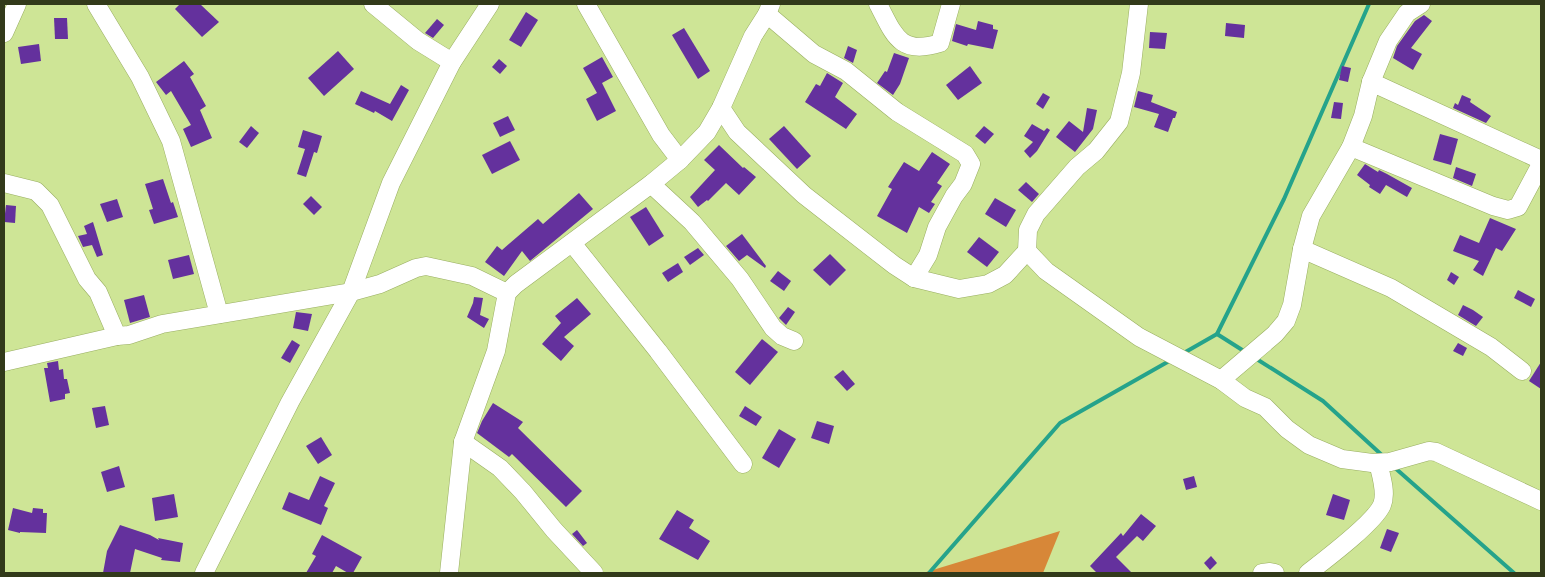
<svg xmlns="http://www.w3.org/2000/svg" width="1545" height="577" font-family="'Source Sans 3',sans-serif">
  <style>
    .forest { fill: #d78738 }
    .lines { fill: none; stroke-linecap: round; stroke-linejoin: round }
    .stream { stroke: #25a38b; stroke-width: 4 }
    .building { fill: #64319d }
    .minor-casing { stroke: #99ae61; stroke-width: 19 }
    .minor { stroke: #fff; stroke-width: 18 }
  </style>
  <rect width="100%" height="100%" fill="#cee596"/>
  <polygon class="forest" points="1060,531 1043,573 923,573"/>
  <g class="lines">
    <g class="stream">
      <polyline points="1217,334 1247,353"/>
      <polyline points="1182,354 1217,334 1284,199 1369,4"/>
      <polyline points="1255,358 1323,401 1384,457"/>
      <polyline points="1394,467 1514,573"/>
      <polyline points="929,573 1060,423 1171,360"/>
    </g>
  </g>
  <g class="building">
    <polygon points="180,4 200,4 219,22 202,37 175,9"/>
    <polygon points="526,12 538,20 521,47 509,40"/>
    <polygon points="1424,15 1432,21 1411,48 1422,54 1413,70 1393,58 1397,46 1415,21"/>
    <polygon points="54,18 67,18 68,39 55,39"/>
    <polygon points="437,19 444,25 433,38 425,33"/>
    <polygon points="978,21 993,25 993,29 998,30 993,49 968,44 967,46 952,41 956,24 976,30"/>
    <polygon points="1226,23 1245,25 1244,38 1225,36"/>
    <polygon points="684,28 710,71 698,79 672,35"/>
    <polygon points="1150,32 1167,33 1165,49 1149,48"/>
    <polygon points="39,44 41,61 21,64 18,47"/>
    <polygon points="848,46 857,50 853,63 844,58"/>
    <polygon points="338,51 354,69 324,96 308,78"/>
    <polygon points="894,53 909,58 900,84 893,95 877,83 885,71 887,72"/>
    <polygon points="602,57 613,77 602,83 616,111 597,121 586,99 597,93 583,68"/>
    <polygon points="499,59 507,66 500,74 492,67"/>
    <polygon points="184,61 194,74 190,77 206,106 200,110 212,138 191,147 183,129 191,125 171,91 166,95 156,82"/>
    <polygon points="970,66 982,83 958,100 946,85"/>
    <polygon points="1342,66 1351,68 1348,82 1339,80"/>
    <polygon points="827,73 843,83 835,97 857,114 846,129 805,102 816,84 820,86"/>
    <polygon points="401,85 409,90 392,121 375,111 374,113 355,104 361,91 390,104"/>
    <polygon points="1138,91 1153,95 1151,102 1177,112 1175,118 1173,118 1168,132 1154,127 1159,114 1134,107"/>
    <polygon points="1043,93 1050,97 1043,109 1036,104"/>
    <polygon points="1462,95 1471,99 1470,102 1491,116 1486,123 1453,108 1455,103 1458,105"/>
    <polygon points="1334,102 1343,103 1341,119 1331,118"/>
    <polygon points="1087,108 1097,110 1093,129 1075,152 1056,137 1069,121 1083,132"/>
    <polygon points="508,116 515,130 500,137 493,123"/>
    <polygon points="1032,124 1044,131 1047,128 1050,130 1037,151 1030,158 1024,151 1033,142 1024,136"/>
    <polygon points="251,126 259,133 247,148 239,142"/>
    <polygon points="784,126 811,156 797,169 769,139"/>
    <polygon points="984,126 994,134 985,144 975,136"/>
    <polygon points="303,130 322,136 317,153 314,152 306,177 297,174 305,149 298,147"/>
    <polygon points="1440,134 1458,139 1451,165 1433,160"/>
    <polygon points="510,141 520,160 492,174 482,155"/>
    <polygon points="719,145 743,168 744,167 756,177 739,195 726,183 708,201 707,200 698,207 690,197 715,170 704,160"/>
    <polygon points="932,152 950,164 937,183 942,186 931,202 935,204 929,213 919,207 907,233 877,216 892,189 888,187 904,162 919,171"/>
    <polygon points="1365,164 1378,172 1379,170 1387,174 1412,188 1407,197 1386,185 1380,194 1369,187 1370,185 1357,175"/>
    <polygon points="1456,167 1476,174 1472,186 1453,178"/>
    <polygon points="163,179 171,203 173,202 178,217 154,224 149,210 153,209 145,184"/>
    <polygon points="1026,182 1039,194 1032,202 1018,190"/>
    <polygon points="579,193 593,209 530,261 522,251 504,276 485,262 497,246 502,250 538,219 543,224"/>
    <polygon points="311,196 322,207 314,215 303,204"/>
    <polygon points="995,198 1016,210 1006,227 985,214"/>
    <polygon points="117,199 123,217 107,222 100,204"/>
    <polygon points="6,205 16,206 15,223 4,222"/>
    <polygon points="646,207 664,236 649,246 630,217"/>
    <polygon points="1490,218 1516,229 1502,251 1496,248 1483,276 1473,270 1479,261 1453,251 1460,235 1479,243"/>
    <polygon points="93,222 103,255 97,257 92,245 83,247 78,236 87,234 84,226"/>
    <polygon points="742,234 766,266 765,268 747,255 739,261 726,246"/>
    <polygon points="979,237 999,252 987,267 967,252"/>
    <polygon points="698,248 704,255 690,265 684,257"/>
    <polygon points="830,254 846,270 830,286 813,270"/>
    <polygon points="189,255 194,274 173,279 168,260"/>
    <polygon points="678,263 683,272 668,282 662,273"/>
    <polygon points="778,271 791,281 784,291 770,281"/>
    <polygon points="1451,272 1459,277 1454,285 1447,280"/>
    <polygon points="1518,290 1535,299 1531,307 1514,298"/>
    <polygon points="144,295 150,317 130,323 124,300"/>
    <polygon points="474,297 483,298 480,315 489,319 484,328 467,317 473,303"/>
    <polygon points="577,298 591,314 564,337 574,346 561,361 542,344 561,323 555,316"/>
    <polygon points="1463,305 1473,310 1483,317 1476,326 1458,315"/>
    <polygon points="788,307 795,312 786,325 779,318"/>
    <polygon points="296,312 312,314 308,331 293,328"/>
    <polygon points="762,339 778,352 750,385 735,372"/>
    <polygon points="292,340 300,345 290,363 281,358"/>
    <polygon points="1458,343 1467,348 1463,356 1453,351"/>
    <polygon points="58,361 59,370 63,369 64,379 67,379 70,393 65,394 65,399 50,402 44,368 48,368 47,363"/>
    <polygon points="1541,362 1541,389 1529,381"/>
    <polygon points="843,370 855,384 847,391 834,377"/>
    <polygon points="493,403 523,422 518,428 582,491 566,507 512,454 509,457 477,433 482,421"/>
    <polygon points="105,406 109,425 96,428 92,408"/>
    <polygon points="745,406 762,417 756,426 739,416"/>
    <polygon points="817,421 834,426 829,444 811,438"/>
    <polygon points="779,429 796,439 779,468 762,458"/>
    <polygon points="321,437 332,455 318,464 306,446"/>
    <polygon points="119,466 125,487 107,492 101,472"/>
    <polygon points="320,476 335,483 324,506 328,508 321,525 282,509 289,492 309,500"/>
    <polygon points="1194,476 1197,487 1186,490 1183,479"/>
    <polygon points="174,494 178,517 155,521 152,498"/>
    <polygon points="1333,494 1350,500 1344,520 1326,515"/>
    <polygon points="13,508 32,513 33,508 43,509 43,513 47,513 46,533 20,532 20,533 8,530"/>
    <polygon points="677,510 694,520 689,528 710,541 698,560 659,539"/>
    <polygon points="1141,514 1156,526 1143,541 1137,536 1116,557 1132,573 1097,573 1090,566 1121,533 1123,536"/>
    <polygon points="120,525 150,535 159,540 158,538 183,543 180,562 161,560 162,558 135,549 130,573 103,573 107,551"/>
    <polygon points="1387,529 1399,533 1391,552 1380,548"/>
    <polygon points="577,530 587,543 583,546 572,534"/>
    <polygon points="322,535 362,557 353,573 348,573 336,566 332,573 306,573 316,556 312,554"/>
    <polygon points="1211,556 1217,563 1210,570 1204,563"/>
  </g>
  <g class="lines">
    <defs>
      <g id="minor">
        <polyline points="96,4 140,77 171,141 219,314"/>
        <polyline points="373,4 418,41 452,62"/>
        <polyline points="586,4 661,135 680,160"/>
        <path d="M878 4C894 34 899 56 940 43L951 4"/>
        <polyline points="767,14 814,54 846,71 897,112 965,154 971,164 963,184 954,196 937,227 928,255 914,278"/>
        <polyline points="4,33 17,4"/>
        <polyline points="1371,82 1388,41 1407,13 1421,4"/>
        <polyline points="721,108 737,132 804,195 894,265 914,278 959,289 988,284 1005,275 1027,251 1046,271 1139,337 1221,380 1245,398 1265,407 1287,429 1309,445 1342,459 1372,463 1390,462 1429,451 1436,452 1541,501"/>
        <polyline points="1351,147 1493,206 1508,210 1518,207 1541,164"/>
        <polyline points="4,183 36,191 50,205 87,279 98,292 117,336 129,335 162,324 351,292 380,284 416,268 426,266 472,276 507,293"/>
        <polyline points="651,184 692,222 740,279 773,328 782,336 794,341"/>
        <polyline points="572,243 658,351 743,464"/>
        <polyline points="1302,249 1391,288 1491,347 1522,371"/>
        <polyline points="1027,251 1028,230 1036,214 1077,167 1096,151 1119,122 1131,73 1139,4"/>
        <polyline points="4,362 117,336"/>
        <polyline points="1221,380 1275,334 1286,321 1292,305 1302,249 1311,216 1351,147 1363,116 1371,82 1541,160"/>
        <polyline points="463,442 500,468 523,492 554,530 594,573"/>
        <polyline points="204,573 290,402 351,292 391,183 452,62 490,4"/>
        <polyline points="449,573 463,442 496,351 507,293 516,284 651,184 680,160 707,132 721,108 753,36 767,14 771,4"/>
        <polyline points="1262,573 1270,572 1275,573"/>
        <path d="M1308 573C1326 559 1374 523 1382 505 1387 493 1381 475 1378 463"/>
      </g>
    </defs>
    <use href="#minor" class="minor-casing"/>
    <use href="#minor" class="minor"/>
  </g>
  <rect width="1545" height="577" fill="none" stroke="#323a1a" stroke-width="10"/>
</svg>
